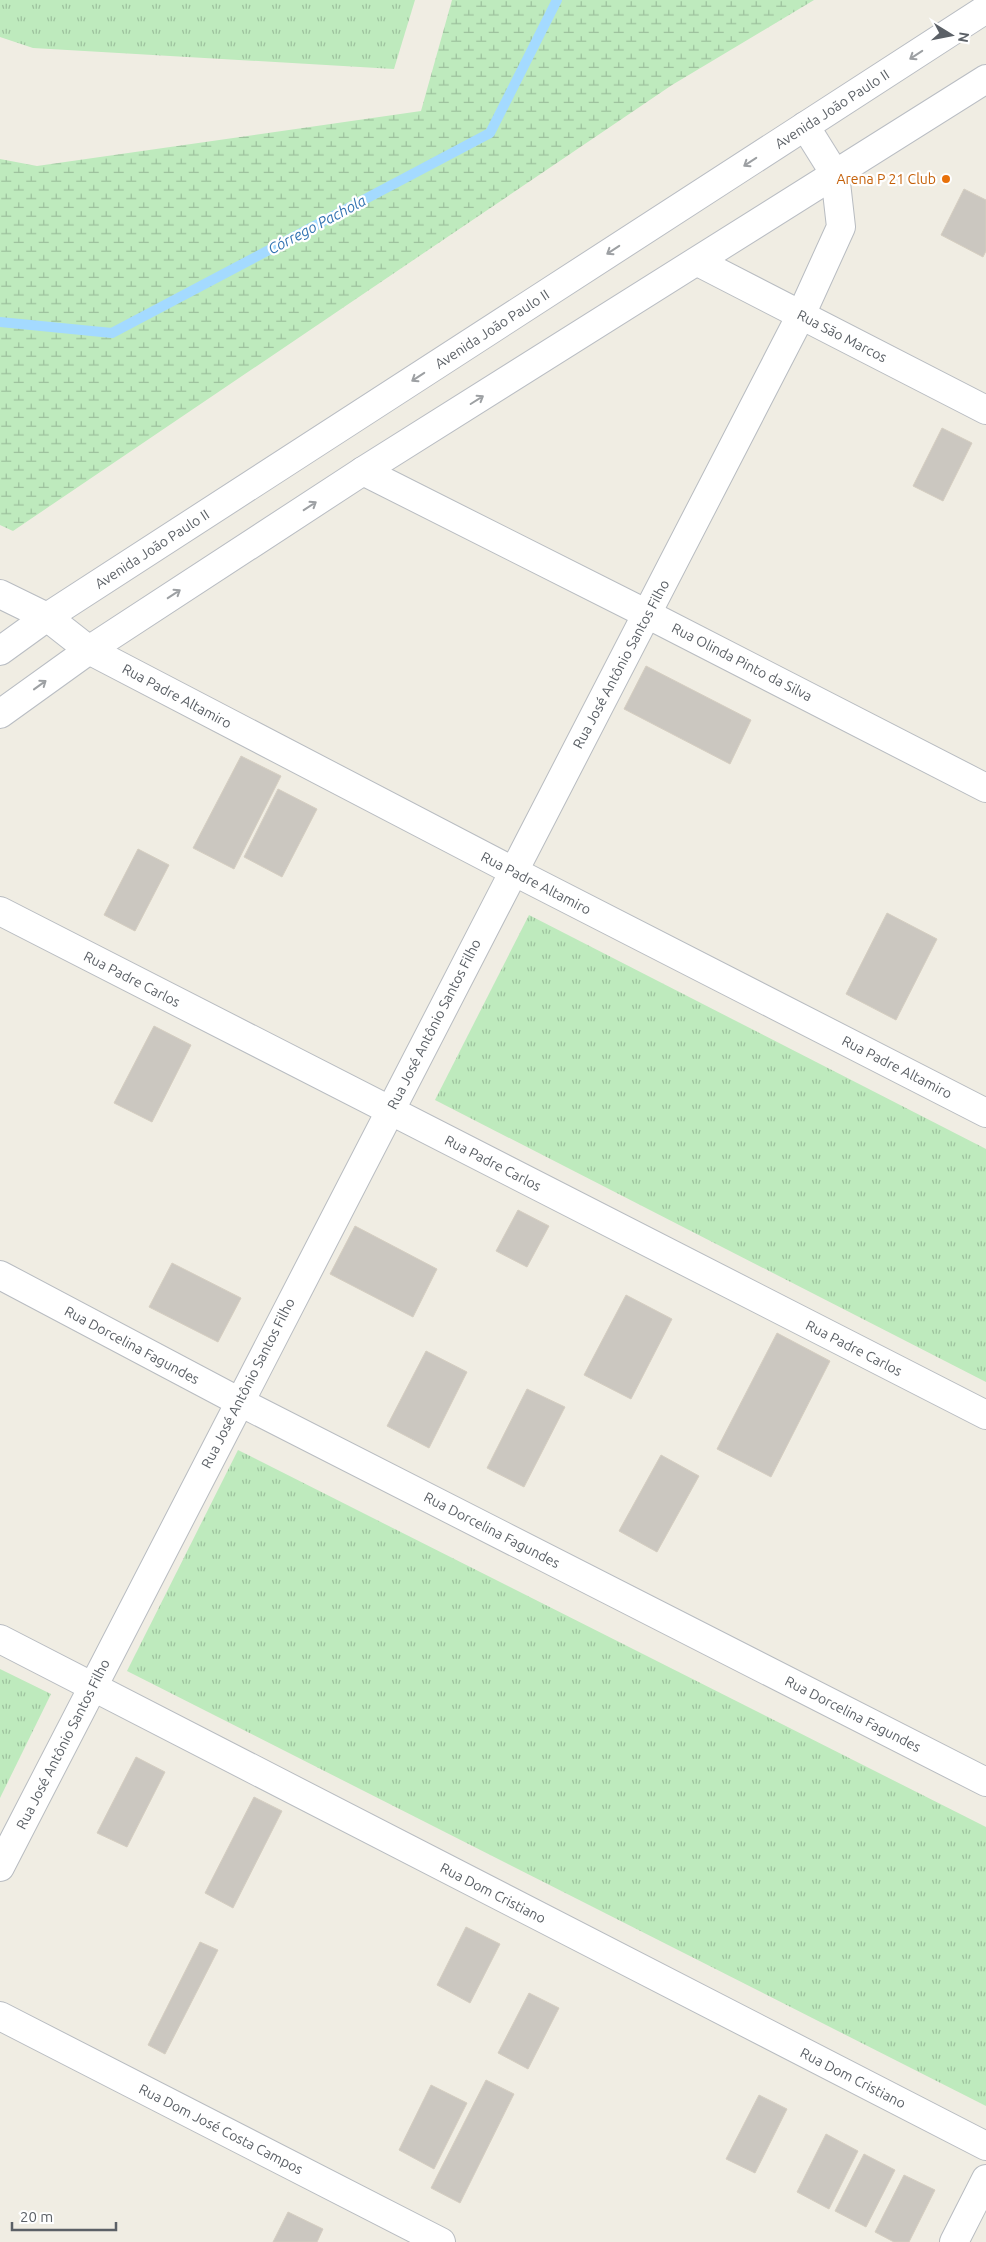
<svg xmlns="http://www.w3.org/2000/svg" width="986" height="2242" font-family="Ubuntu,sans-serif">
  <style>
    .grass { fill: url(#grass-tufts) }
    .wetland { fill: url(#wetland-marsh) }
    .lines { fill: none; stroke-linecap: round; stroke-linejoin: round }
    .stream { stroke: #a4daff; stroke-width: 10 }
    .building { fill: #cbc7c0; stroke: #d5cec1 }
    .street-casing { stroke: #b8bcc1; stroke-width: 30 }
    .secondary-casing { stroke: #b9bdc3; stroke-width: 30 }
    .street { stroke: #fff; stroke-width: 28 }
    .secondary { stroke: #fff; stroke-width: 28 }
    .oneway { stroke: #9da0a3 }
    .food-dot { fill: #e8710a; stroke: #fff; stroke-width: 2 }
    .labels { text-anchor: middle; stroke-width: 4.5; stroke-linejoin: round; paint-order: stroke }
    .street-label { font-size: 14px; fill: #5b6066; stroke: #fff }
    .food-label { font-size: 14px; fill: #c56008; stroke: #fff; text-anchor: end }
    .water-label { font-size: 15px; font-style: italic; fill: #3474b2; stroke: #fff }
  </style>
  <defs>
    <pattern id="grass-tufts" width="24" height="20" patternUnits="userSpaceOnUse" patternTransform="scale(1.25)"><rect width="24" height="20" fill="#beeabd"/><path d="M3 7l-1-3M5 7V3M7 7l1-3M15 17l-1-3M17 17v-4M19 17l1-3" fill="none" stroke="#9dc19d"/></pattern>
    <pattern id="wetland-marsh" width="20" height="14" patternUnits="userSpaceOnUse" patternTransform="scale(1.25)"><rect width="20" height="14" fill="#beeabd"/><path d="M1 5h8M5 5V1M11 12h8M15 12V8" fill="none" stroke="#9dc19d"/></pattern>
  </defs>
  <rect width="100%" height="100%" fill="#f0ede3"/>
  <g class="grass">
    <polygon points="0,0 415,0 394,69 33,48 0,37"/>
    <polygon points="529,915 986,1149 986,1382 435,1100"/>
    <polygon points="238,1450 986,1827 986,2106 127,1671"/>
    <polygon points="0,1669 51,1694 0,1798"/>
  </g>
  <polygon class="wetland" points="452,0 814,0 672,85 13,531 0,525 0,159 37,166 421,111"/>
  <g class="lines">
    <polyline class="stream" points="0,322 112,333 490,133 557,0"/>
  </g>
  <g class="building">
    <polygon points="964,189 986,200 986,251 983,257 941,235"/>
    <polygon points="942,428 972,443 943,501 913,486"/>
    <polygon points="646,666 751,720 730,764 624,709"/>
    <polygon points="241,756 281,776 234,869 193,848"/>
    <polygon points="278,789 317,809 282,877 244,857"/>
    <polygon points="138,849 169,865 135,931 104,915"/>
    <polygon points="887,913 937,939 896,1020 846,994"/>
    <polygon points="154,1026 191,1045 152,1122 114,1103"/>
    <polygon points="518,1210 549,1226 527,1267 496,1251"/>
    <polygon points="355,1226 437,1269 413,1317 330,1274"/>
    <polygon points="172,1263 241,1298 218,1342 149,1307"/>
    <polygon points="626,1295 672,1319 631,1399 584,1375"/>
    <polygon points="777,1333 830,1361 771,1477 717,1449"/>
    <polygon points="426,1351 467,1372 429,1448 387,1426"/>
    <polygon points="527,1389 565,1407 524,1487 487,1468"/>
    <polygon points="661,1455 699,1476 657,1552 619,1531"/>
    <polygon points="136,1757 165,1772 127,1847 97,1833"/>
    <polygon points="254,1797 282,1811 233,1908 205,1893"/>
    <polygon points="466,1927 500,1944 470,2003 437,1985"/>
    <polygon points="200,1942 218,1950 165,2054 148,2045"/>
    <polygon points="529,1993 559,2008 528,2069 498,2053"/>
    <polygon points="486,2080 514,2094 460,2203 431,2188"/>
    <polygon points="431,2085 467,2103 434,2169 399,2150"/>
    <polygon points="759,2095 787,2109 755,2173 726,2159"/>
    <polygon points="826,2134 858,2151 829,2209 797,2192"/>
    <polygon points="864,2154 895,2170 866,2227 835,2211"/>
    <polygon points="904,2175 935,2190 909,2242 894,2242 875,2232"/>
    <polygon points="288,2212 323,2229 317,2242 273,2242"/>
  </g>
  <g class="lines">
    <defs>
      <g id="street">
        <polyline points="698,262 986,410"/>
        <polyline points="363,471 647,614 986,788"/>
        <polyline points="0,594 47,617"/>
        <polyline points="89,650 513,871 986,1113"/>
        <polyline points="0,911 986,1415"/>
        <polyline points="0,1275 238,1401 986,1782"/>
        <polyline points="0,1639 986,2146"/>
        <polyline points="0,1867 801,315 841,227 835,174"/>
        <polyline points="0,2016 441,2242"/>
        <polyline points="954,2242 986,2179"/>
      </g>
      <g id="secondary">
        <polyline points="805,126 835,174"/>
        <polyline points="47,617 89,650"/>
        <polyline points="0,651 47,617 986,9"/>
        <polyline points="0,714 89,650 363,471 986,79"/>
      </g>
    </defs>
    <use href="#street" class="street-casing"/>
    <use href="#secondary" class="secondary-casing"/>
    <use href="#street" class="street"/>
    <use href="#secondary" class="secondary"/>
  </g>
  <defs><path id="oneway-shaft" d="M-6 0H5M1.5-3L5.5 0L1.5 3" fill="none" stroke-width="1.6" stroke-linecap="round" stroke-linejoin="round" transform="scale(1.25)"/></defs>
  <g class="oneway">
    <use href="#oneway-shaft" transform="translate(916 55) rotate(147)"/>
    <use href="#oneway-shaft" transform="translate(750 162) rotate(147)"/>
    <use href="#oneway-shaft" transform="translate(613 250) rotate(147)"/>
    <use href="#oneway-shaft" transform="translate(418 377) rotate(147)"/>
    <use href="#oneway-shaft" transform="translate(477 400) rotate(-32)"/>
    <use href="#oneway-shaft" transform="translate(310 506) rotate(-33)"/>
    <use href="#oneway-shaft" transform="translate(174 594) rotate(-33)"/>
    <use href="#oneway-shaft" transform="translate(40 685) rotate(-36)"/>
  </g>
  <circle class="food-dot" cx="946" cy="179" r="5"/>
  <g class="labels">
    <g class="street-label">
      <text transform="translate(832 109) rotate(-33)" y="5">Avenida João Paulo II</text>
      <text transform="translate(492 329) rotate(-33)" y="5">Avenida João Paulo II</text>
      <text transform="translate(842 336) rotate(27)" y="5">Rua São Marcos</text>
      <text transform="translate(152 549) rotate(-33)" y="5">Avenida João Paulo II</text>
      <text transform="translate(742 662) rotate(27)" y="5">Rua Olinda Pinto da Silva</text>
      <text transform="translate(621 664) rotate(-62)" y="5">Rua José Antônio Santos Filho</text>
      <text transform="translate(177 696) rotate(28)" y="5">Rua Padre Altamiro</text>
      <text transform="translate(536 883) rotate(27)" y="5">Rua Padre Altamiro</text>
      <text transform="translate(132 979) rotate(27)" y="5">Rua Padre Carlos</text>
      <text transform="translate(434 1024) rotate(-63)" y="5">Rua José Antônio Santos Filho</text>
      <text transform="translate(897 1067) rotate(27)" y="5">Rua Padre Altamiro</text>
      <text transform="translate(493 1163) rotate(27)" y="5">Rua Padre Carlos</text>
      <text transform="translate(132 1345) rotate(28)" y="5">Rua Dorcelina Fagundes</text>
      <text transform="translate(854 1348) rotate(27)" y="5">Rua Padre Carlos</text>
      <text transform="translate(248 1383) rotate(-63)" y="5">Rua José Antônio Santos Filho</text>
      <text transform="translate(492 1530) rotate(27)" y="5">Rua Dorcelina Fagundes</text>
      <text transform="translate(853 1714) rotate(27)" y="5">Rua Dorcelina Fagundes</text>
      <text transform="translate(63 1744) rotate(-63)" y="5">Rua José Antônio Santos Filho</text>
      <text transform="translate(493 1893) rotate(27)" y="5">Rua Dom Cristiano</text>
      <text transform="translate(853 2078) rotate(27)" y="5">Rua Dom Cristiano</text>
      <text transform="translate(221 2129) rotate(27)" y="5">Rua Dom José Costa Campos</text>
    </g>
    <g class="food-label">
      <text x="936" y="184">Arena P 21 Club</text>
    </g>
    <g class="water-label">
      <text transform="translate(317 225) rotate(-28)" y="5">Córrego Pachola</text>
    </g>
  </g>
  <g transform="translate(951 35) rotate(100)" stroke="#ffffff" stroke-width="4" paint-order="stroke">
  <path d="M0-4L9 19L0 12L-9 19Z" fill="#5b6066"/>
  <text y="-8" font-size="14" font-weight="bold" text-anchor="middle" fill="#5b6066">N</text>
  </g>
  <path d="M12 2222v8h104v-8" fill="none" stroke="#5b6066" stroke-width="2.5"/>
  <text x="20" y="2222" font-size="15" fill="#5b6066" stroke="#ffffff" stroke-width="4" paint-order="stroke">20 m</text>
</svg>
